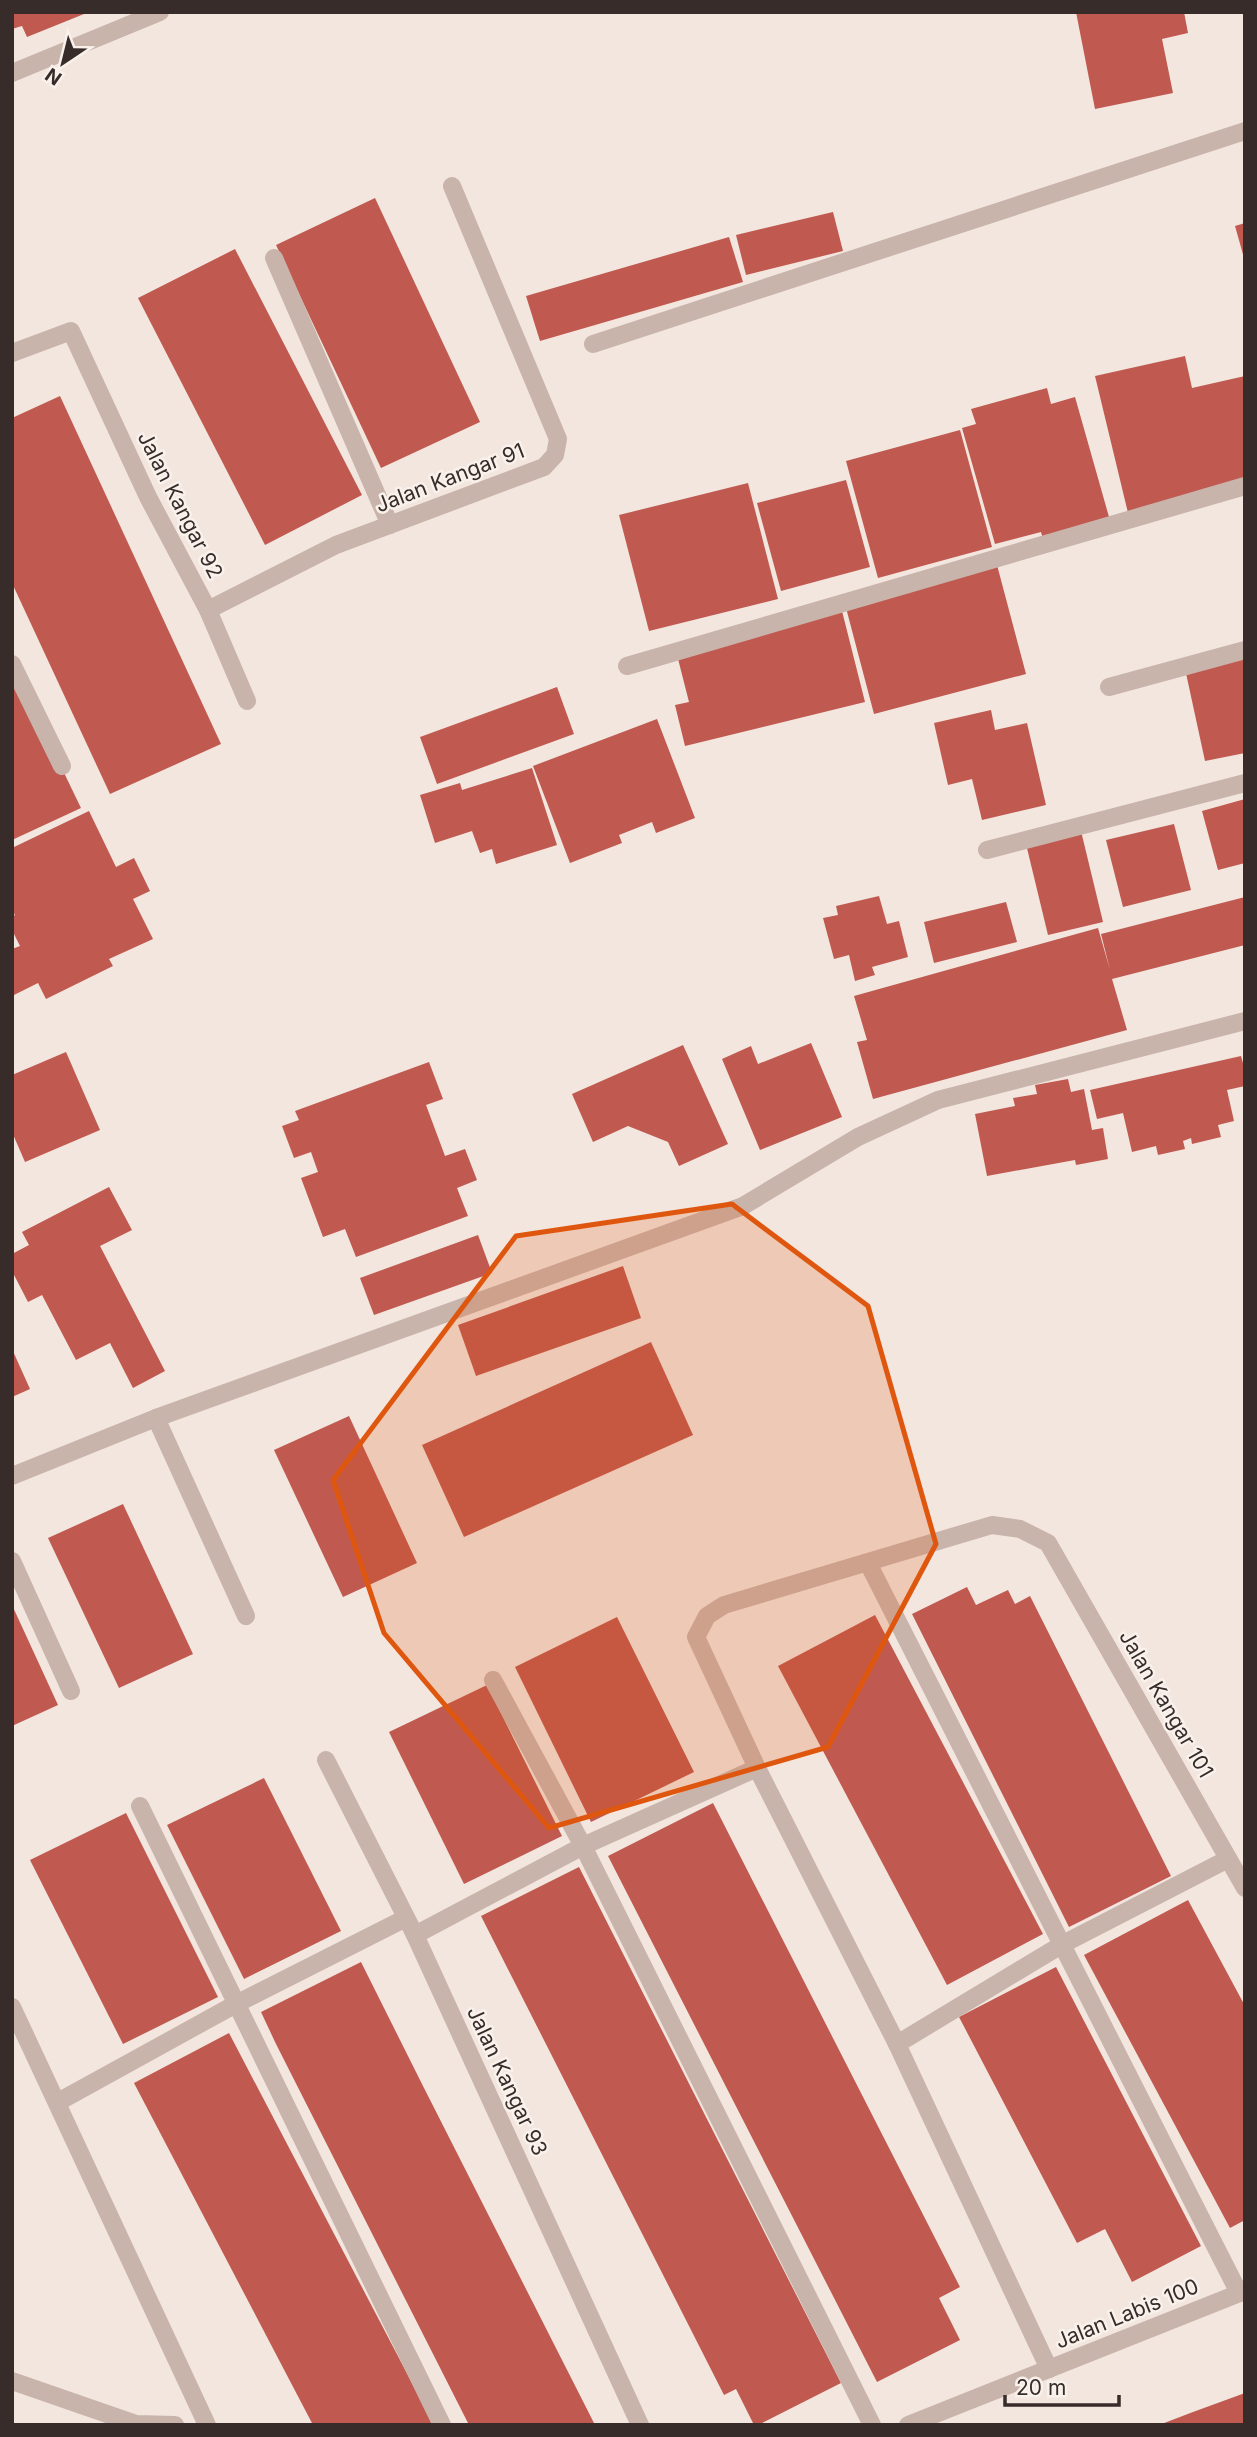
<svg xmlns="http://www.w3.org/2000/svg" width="1257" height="2437" font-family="Inter,sans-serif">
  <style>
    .building { fill: #c0594f }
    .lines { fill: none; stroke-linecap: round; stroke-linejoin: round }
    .service { stroke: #c9b4ab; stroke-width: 18 }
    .minor { stroke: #c9b4ab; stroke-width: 18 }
    .marked { fill: #df570e; fill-opacity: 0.2; stroke: #df570e; stroke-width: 5; stroke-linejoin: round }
    .labels { text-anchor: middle; stroke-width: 5; stroke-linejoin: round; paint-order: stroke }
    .street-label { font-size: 21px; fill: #382c2a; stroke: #f9f1eb }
  </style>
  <rect width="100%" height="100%" fill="#f2e6df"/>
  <g class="building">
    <polygon points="12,12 89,12 27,37 22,26 12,29"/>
    <polygon points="1076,12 1184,12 1188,33 1162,39 1173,93 1095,109"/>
    <polygon points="375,198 480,422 381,468 276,245"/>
    <polygon points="833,212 843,251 746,275 736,235"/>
    <polygon points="1245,223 1245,258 1244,258 1235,226"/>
    <polygon points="729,237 743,282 540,341 526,296"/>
    <polygon points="235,249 362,495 265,545 138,298"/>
    <polygon points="1185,356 1192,388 1245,376 1245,490 1129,517 1095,376"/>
    <polygon points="1047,388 1051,404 1075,397 1111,524 1044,543 1041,532 995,544 962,428 976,424 971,409"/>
    <polygon points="60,396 221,744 110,794 12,583 12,418"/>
    <polygon points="960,430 992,547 878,578 846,461"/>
    <polygon points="846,480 870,567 781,591 757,503"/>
    <polygon points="748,483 778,599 649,631 619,515"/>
    <polygon points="997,565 1026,674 874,714 845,604"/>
    <polygon points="842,611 865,702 685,746 675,705 689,702 676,651"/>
    <polygon points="1245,652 1245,753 1205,761 1184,664"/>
    <polygon points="12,665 81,808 12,840"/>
    <polygon points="557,687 574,734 437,784 420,737"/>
    <polygon points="991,710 995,730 1027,723 1046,805 982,820 972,779 948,785 934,723"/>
    <polygon points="657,719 695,818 656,833 652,822 619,835 622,843 570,863 533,766"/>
    <polygon points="532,768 557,845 496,864 492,849 480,853 472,831 435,843 420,795 460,783 462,790"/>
    <polygon points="1245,799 1245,863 1218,870 1202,811"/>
    <polygon points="89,811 116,867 134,858 150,891 133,899 153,939 109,959 113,966 46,999 38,983 14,995 12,949 20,946 12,930 12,917 15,915 12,910 12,848"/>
    <polygon points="1174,824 1191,890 1123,907 1106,840"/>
    <polygon points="1081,831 1103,922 1048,935 1026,844"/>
    <polygon points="879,896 887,924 899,921 908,957 872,967 875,975 855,981 849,955 834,959 823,918 838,915 836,906"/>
    <polygon points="1245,897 1245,945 1112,979 1127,1030 873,1099 857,1042 867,1040 854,996 1098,928 1110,970 1101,934"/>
    <polygon points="1006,902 1017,942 934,963 924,922"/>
    <polygon points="811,1043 842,1117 760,1150 722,1059 751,1046 758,1064"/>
    <polygon points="683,1045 728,1144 679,1166 668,1142 628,1126 593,1142 572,1094"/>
    <polygon points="66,1052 100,1130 25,1162 12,1132 12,1075"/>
    <polygon points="1241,1056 1245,1070 1245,1086 1227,1090 1234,1121 1218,1125 1221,1137 1192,1144 1191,1138 1183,1141 1185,1149 1158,1155 1156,1146 1132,1152 1123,1113 1097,1119 1090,1090"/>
    <polygon points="429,1062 443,1099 426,1105 445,1156 465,1149 477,1180 457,1188 468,1216 356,1257 345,1229 323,1237 301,1178 318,1172 311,1152 294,1158 282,1126 299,1120 295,1111"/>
    <polygon points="1068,1079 1071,1092 1084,1089 1092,1130 1103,1128 1108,1159 1076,1165 1075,1160 987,1176 975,1114 1015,1106 1013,1098 1037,1094 1035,1085"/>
    <polygon points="109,1187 132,1230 100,1246 165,1371 133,1388 110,1343 76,1360 42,1295 28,1302 12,1271 12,1254 29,1245 22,1232"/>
    <polygon points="478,1235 492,1273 374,1315 360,1278"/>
    <polygon points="623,1266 641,1318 476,1376 458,1325"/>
    <polygon points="651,1342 693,1435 464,1537 422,1445"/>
    <polygon points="12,1349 30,1389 12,1397"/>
    <polygon points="349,1416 417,1563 343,1597 274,1450"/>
    <polygon points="123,1504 193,1654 119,1688 48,1538"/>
    <polygon points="967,1587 976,1605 1008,1590 1015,1604 1030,1596 1171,1876 1069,1927 912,1614"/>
    <polygon points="12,1605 58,1705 12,1726"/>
    <polygon points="875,1615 1043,1934 947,1985 778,1666"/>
    <polygon points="617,1617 694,1772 591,1822 515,1667"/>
    <polygon points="487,1685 562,1836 464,1884 389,1732"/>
    <polygon points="264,1778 341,1931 244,1979 167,1825"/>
    <polygon points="713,1803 960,2287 939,2298 960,2340 877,2382 608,1856"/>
    <polygon points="126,1813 218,1997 123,2044 30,1860"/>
    <polygon points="579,1867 841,2383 758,2425 754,2425 736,2389 724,2395 481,1916"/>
    <polygon points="1188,1900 1245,2006 1245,2220 1230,2228 1084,1955"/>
    <polygon points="361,1962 424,2088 595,2425 469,2425 276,2044 261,2012"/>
    <polygon points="1056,1967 1201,2246 1132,2282 1105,2229 1077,2243 959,2017"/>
    <polygon points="229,2033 434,2425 313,2425 134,2083"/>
    <polygon points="1245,2393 1245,2425 1159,2425 1193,2412"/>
  </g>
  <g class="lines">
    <g class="service">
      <polyline points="274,258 390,525"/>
      <polyline points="12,664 62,766"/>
      <polyline points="12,1561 71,1691"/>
      <polyline points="868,1563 1239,2293"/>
      <polyline points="493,1680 583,1846 872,2425"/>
      <polyline points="140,1806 442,2425"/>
      <polyline points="415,1935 583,1846 757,1768"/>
      <polyline points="897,2044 1063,1944 1228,1859"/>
      <polyline points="58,2102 236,2004 406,1918"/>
    </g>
    <g class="minor">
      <polyline points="12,73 160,12"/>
      <polyline points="593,344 1245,131"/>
      <polyline points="12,353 71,331 148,497 208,610 247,701"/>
      <polyline points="208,610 336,545 544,467 555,455 558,439 452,186"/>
      <polyline points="627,666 1245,486"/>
      <polyline points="1109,687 1245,650"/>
      <polyline points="987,850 1245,783"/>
      <polyline points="156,1418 246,1616"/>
      <polyline points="12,1476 156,1418 743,1206 858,1137 938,1100 1245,1021"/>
      <polyline points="326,1760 415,1935 640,2425"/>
      <polyline points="12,2007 207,2425"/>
      <polyline points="1049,2369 897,2044 757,1768 696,1637 707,1616 724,1605 992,1525 1020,1529 1048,1543 1245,1888"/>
      <polyline points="12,2381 136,2424 175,2425"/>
      <polyline points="908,2425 1245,2291"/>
    </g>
  </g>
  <path class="marked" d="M732 1204 868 1306 936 1544 828 1747 549 1828 384 1633 333 1480 516 1236Z"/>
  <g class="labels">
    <g class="street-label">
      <text transform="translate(450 478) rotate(-21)" y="7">Jalan Kangar 91</text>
      <text transform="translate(180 505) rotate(63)" y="7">Jalan Kangar 92</text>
      <text transform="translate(1166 1704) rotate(60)" y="7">Jalan Kangar 101</text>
      <text transform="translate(507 2081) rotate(65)" y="7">Jalan Kangar 93</text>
      <text transform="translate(1127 2314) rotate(-22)" y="7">Jalan Labis 100</text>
    </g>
  </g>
  <rect width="1257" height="2437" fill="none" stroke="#382c2a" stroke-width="28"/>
  <g transform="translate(63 63) rotate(215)" stroke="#f9f1eb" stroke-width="5" paint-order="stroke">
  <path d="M0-5L12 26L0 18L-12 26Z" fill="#382c2a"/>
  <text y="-10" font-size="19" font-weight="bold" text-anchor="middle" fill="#382c2a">N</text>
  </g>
  <path d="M1005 2395v10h114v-10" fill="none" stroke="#382c2a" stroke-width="3.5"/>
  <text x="1016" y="2395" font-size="21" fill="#382c2a" stroke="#f9f1eb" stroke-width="5" paint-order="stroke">20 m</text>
</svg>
